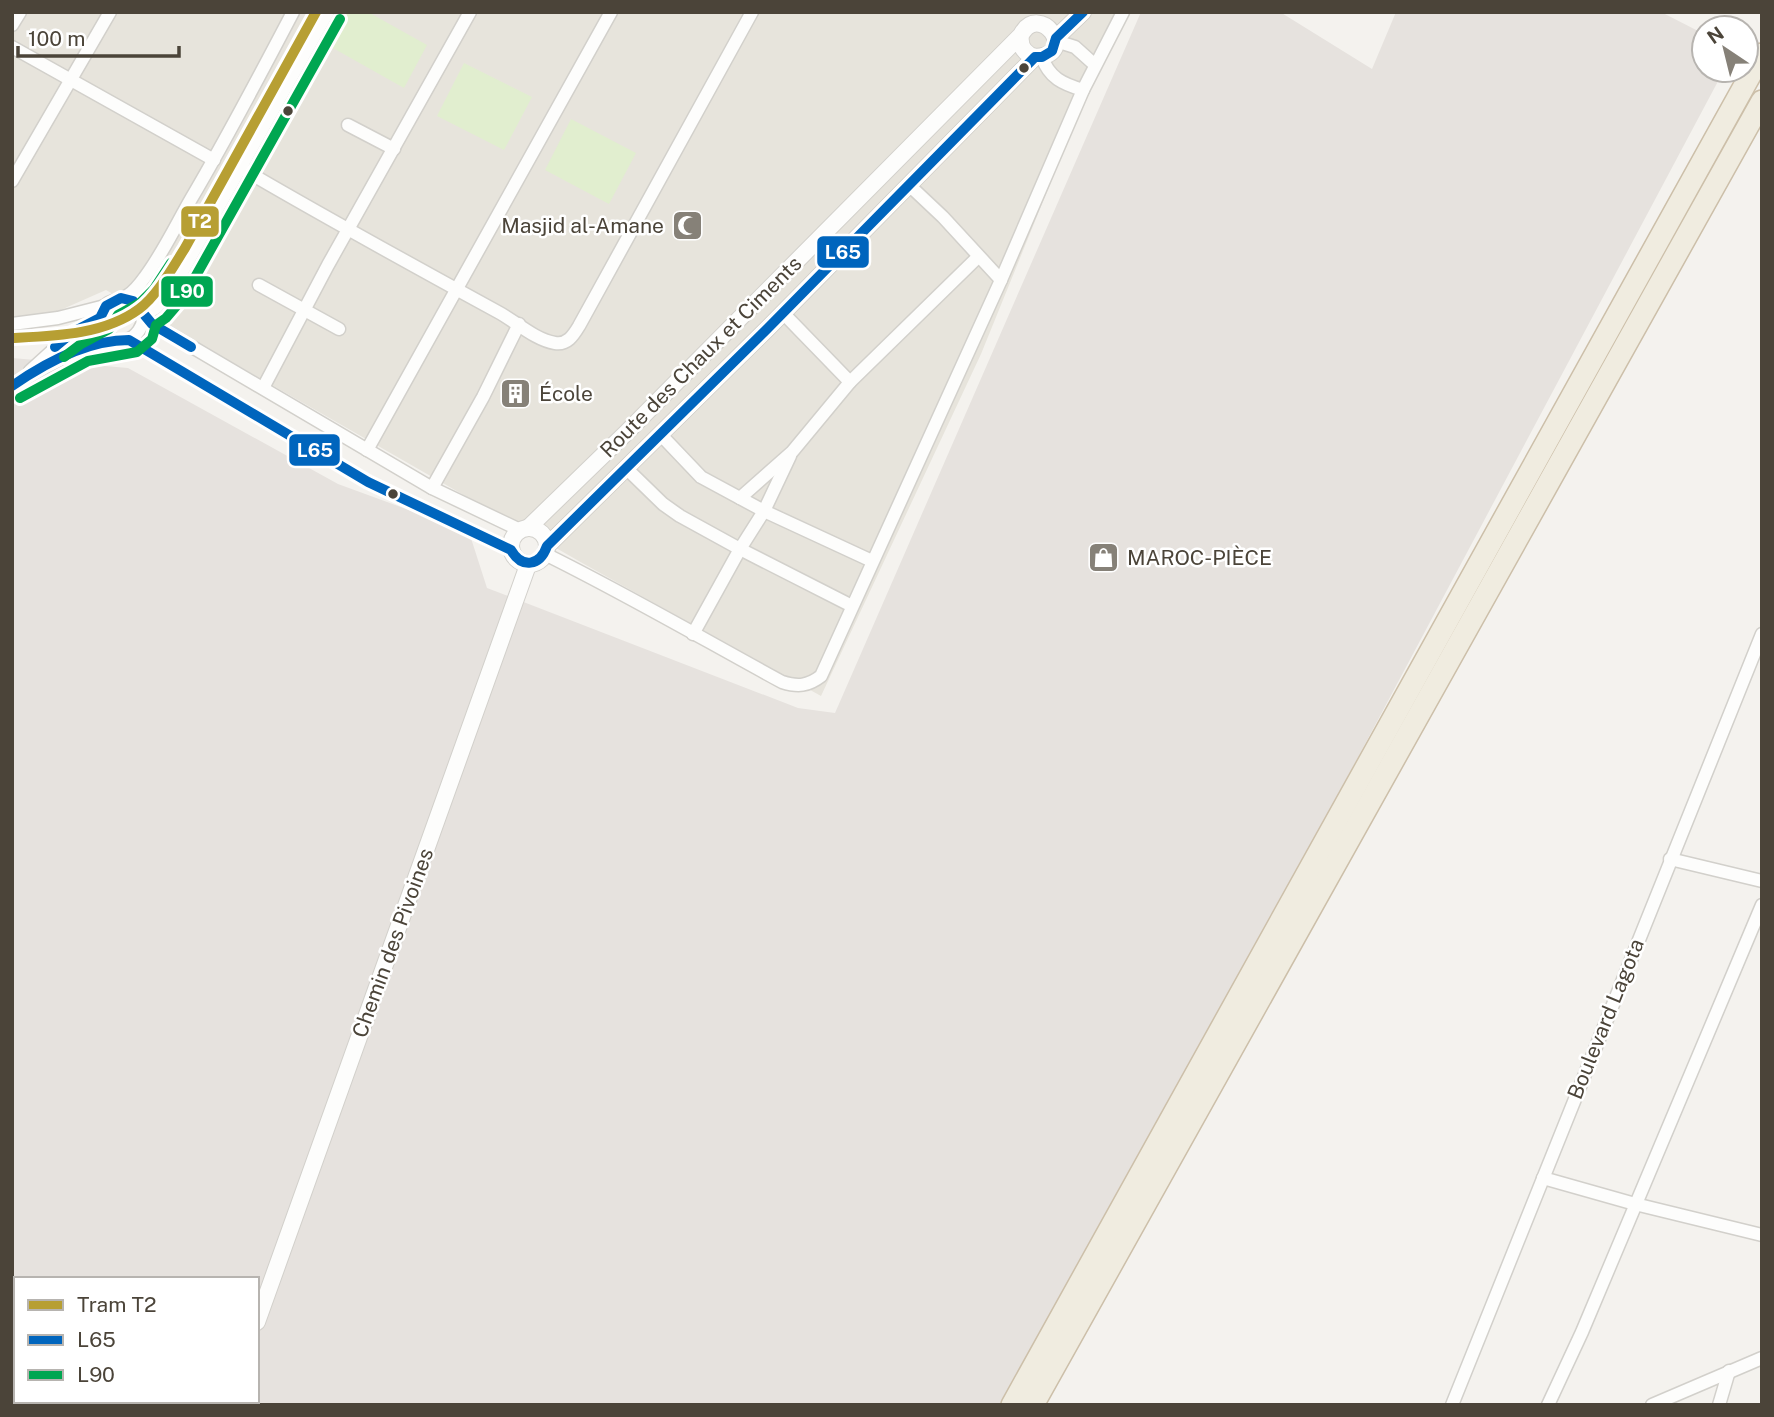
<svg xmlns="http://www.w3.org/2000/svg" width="1774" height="1417" font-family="'Public Sans',sans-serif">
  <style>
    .residential { fill: #e7e4dc }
    .industrial { fill: #e6e2de }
    .green { fill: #e1eecf }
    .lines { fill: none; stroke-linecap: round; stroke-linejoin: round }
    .minor-casing { stroke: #d2d0cb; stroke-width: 15 }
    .tertiary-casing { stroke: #d2d0cb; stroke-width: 18 }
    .primary-casing { stroke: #d6cebb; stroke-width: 22 }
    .trunk-casing { stroke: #ccbfa9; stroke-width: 24 }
    .minor { stroke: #fdfdfc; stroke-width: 12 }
    .tertiary { stroke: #fdfdfc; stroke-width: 16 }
    .primary { stroke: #f2efe6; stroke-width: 19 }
    .trunk { stroke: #f0ece0; stroke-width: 21 }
    .bus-1-casing { stroke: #fff; stroke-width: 16 }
    .bus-2-casing { stroke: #fff; stroke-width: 16 }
    .bus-1 { stroke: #0065bd; stroke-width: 10 }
    .bus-2 { stroke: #00a651; stroke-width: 10 }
    .tram-1-casing { stroke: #fff; stroke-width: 16 }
    .tram-1 { stroke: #b79f33; stroke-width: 10 }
    .bus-dot { fill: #4b4439; stroke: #fff; stroke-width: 2.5 }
    .labels { text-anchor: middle; stroke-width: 5; stroke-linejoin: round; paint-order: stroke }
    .poi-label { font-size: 21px; fill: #4b4439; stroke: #fff; text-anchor: start }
    .street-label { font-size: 21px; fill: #4b4439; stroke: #fff }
    .line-badge { stroke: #fff; stroke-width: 2.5 }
    .badge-label { font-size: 19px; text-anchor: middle; font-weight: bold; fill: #fff }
  </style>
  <rect width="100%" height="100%" fill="#f4f2ee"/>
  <polygon class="residential" points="24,12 1120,12 981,354 821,696 584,564 106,290 22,327 12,327 12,31"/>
  <polygon class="industrial" points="1141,12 1280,12 1372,69 1396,12 1661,12 1704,34 1704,70 1724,70 1013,1405 55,1405 53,1401 257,1401 257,1279 16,1279 16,1347 12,1342 12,358 128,368 338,484 469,532 487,588 798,708 835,713"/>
  <g class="green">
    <polygon points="341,12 368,12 427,45 404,88 324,43"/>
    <polygon points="464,63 532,97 504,150 437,116"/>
    <polygon points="571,119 636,153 609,204 545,170"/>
  </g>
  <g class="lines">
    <defs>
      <g id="minor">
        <polyline points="12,25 20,12"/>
        <polyline points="1056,41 1075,47 1095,65"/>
        <polyline points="12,47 214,160"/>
        <path d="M1042 57C1049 78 1063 84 1083 90"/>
        <polyline points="348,125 394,149"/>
        <path d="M241 168C326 218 412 265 498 312 515 321 535 340 555 343 567 345 573 336 579 326L752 12"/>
        <polyline points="12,181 110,12"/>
        <polyline points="909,185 943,217 1001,280"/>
        <polyline points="259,285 339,329"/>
        <path d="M124 298C167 310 127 362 104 332 100 327 99 319 101 312 106 299 117 302 127 296 135 291 140 284 145 277 163 253 176 225 191 199 227 138 260 75 293 12"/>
        <polyline points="783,313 850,382"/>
        <polyline points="143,316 156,308 172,290 328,12"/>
        <polyline points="143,318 432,488 520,530"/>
        <polyline points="12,324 58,318 105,306"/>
        <polyline points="129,340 368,482 511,550"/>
        <polyline points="30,371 73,332 100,318"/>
        <path d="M12 386C41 366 82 348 115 340"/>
        <polyline points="263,388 328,265 470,12"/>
        <polyline points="661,435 701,477 764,511 872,561"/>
        <polyline points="367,450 611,12"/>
        <polyline points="627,469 663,504 680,516 740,549 852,606"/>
        <polyline points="432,488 483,397 519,324"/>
        <polyline points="740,498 792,452 850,382 978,257"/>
        <path d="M545 554C626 594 703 639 782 682 798 687 808 686 821 676L1001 280 1083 90 1123 12"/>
        <polyline points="693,634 740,549 764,511 790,456"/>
        <polyline points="1670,859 1762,881"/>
        <polyline points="1543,1178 1635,1204 1762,1235"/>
        <polyline points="1452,1405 1762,634"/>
        <polyline points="1548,1405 1582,1332 1762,905"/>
        <polyline points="1652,1405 1762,1358"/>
        <polyline points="1719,1405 1729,1371"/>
      </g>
      <g id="tertiary">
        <polyline points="1056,38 1083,12"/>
        <circle cx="529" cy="546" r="18"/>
        <path d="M528 528 627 432 1021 35C1039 0 1081 55 1035 57 1025 54 1019 47 1021 35"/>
        <polyline points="547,546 768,328 1035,57"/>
        <polyline points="257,1322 528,565"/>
        <polyline points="228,1405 229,1401"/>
      </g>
      <polyline id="primary" points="12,1394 16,1399"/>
      <g id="trunk">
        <polyline points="1012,1405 1762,54"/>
        <polyline points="1033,1405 1762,101"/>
      </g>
    </defs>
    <use href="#minor" class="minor-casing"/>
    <use href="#tertiary" class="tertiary-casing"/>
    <use href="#primary" class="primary-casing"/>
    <use href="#trunk" class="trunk-casing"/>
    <use href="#minor" class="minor"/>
    <use href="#tertiary" class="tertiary"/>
    <use href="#primary" class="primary"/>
    <use href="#trunk" class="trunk"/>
    <defs>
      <g id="bus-1">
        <polyline points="55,347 73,332 100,318 106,306 121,298 133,301 152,324 191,347"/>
        <path d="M12 386C45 363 88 340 129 340L368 482 511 550C522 569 540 566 547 546L768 328 1035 57H1042L1052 51 1056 38 1083 12"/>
      </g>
      <g id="bus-2">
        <polyline points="64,357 81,344 109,329 118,315 140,303 154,289 171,263"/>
        <polyline points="20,398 88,361 137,352 152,339 156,325 166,318 184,297 340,19"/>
      </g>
    </defs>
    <use href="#bus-1" class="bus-1-casing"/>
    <use href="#bus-2" class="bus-2-casing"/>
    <use href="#bus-1" class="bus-1"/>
    <use href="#bus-2" class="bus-2"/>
    <defs>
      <path id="tram-1" d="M12 338C54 336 104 335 139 309 157 296 173 267 185 248L316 12"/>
    </defs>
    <use href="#tram-1" class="tram-1-casing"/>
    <use href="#tram-1" class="tram-1"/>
  </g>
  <defs>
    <symbol id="mosque-square" viewBox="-11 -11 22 22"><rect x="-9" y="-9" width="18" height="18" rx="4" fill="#868178" stroke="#fff"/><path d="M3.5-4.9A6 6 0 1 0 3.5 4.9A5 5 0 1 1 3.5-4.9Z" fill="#fff"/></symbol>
    <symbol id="building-square" viewBox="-11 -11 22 22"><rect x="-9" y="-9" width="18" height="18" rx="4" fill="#868178" stroke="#fff"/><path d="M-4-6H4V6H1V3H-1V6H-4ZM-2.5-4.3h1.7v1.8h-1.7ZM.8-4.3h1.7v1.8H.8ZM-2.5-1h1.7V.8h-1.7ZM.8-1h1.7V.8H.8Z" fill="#fff"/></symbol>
    <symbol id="shop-square" viewBox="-11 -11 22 22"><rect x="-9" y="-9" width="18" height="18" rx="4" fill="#868178" stroke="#fff"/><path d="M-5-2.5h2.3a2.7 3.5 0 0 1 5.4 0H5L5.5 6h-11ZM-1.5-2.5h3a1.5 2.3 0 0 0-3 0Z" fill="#fff"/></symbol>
  </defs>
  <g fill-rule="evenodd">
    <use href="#mosque-square" x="670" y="208" width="35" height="35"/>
    <use href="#building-square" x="498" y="376" width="35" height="35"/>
    <use href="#shop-square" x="1086" y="540" width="35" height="35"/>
  </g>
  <g class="bus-dot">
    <circle cx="1024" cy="68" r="6"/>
    <circle cx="288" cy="111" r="6"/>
    <circle cx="393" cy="494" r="6"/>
  </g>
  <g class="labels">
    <g class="poi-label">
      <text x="664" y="233" text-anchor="end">Masjid al-Amane</text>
      <text x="539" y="401">École</text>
      <text x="1127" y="565">MAROC-PIÈCE</text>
    </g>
    <g class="street-label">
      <text transform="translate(701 357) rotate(-45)" y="7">Route des Chaux et Ciments</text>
      <text transform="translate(393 943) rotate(-70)" y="7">Chemin des Pivoines</text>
      <text transform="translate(1606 1019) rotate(-68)" y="7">Boulevard Lagota</text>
    </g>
  </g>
  <g class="line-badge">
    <rect x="180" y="205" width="40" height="33" rx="7" fill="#b79f33"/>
    <rect x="816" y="235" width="54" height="34" rx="7" fill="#0065bd"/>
    <rect x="160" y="275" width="54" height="33" rx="7" fill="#00a651"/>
    <rect x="288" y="433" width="53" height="34" rx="7" fill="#0065bd"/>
  </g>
  <g class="badge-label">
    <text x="200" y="228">T2</text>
    <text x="843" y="259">L65</text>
    <text x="187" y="298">L90</text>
    <text x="315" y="457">L65</text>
  </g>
  <rect width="1774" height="1417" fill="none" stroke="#4b4439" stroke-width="28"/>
  <rect x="14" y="1277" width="245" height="126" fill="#ffffff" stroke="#b7b4b0" stroke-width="2"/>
  <rect x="28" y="1300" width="35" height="10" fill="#b79f33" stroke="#b7b4b0" stroke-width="2"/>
  <text x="77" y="1312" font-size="21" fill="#4b4439">Tram T2</text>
  <rect x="28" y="1335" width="35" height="10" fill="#0065bd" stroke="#b7b4b0" stroke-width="2"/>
  <text x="77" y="1347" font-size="21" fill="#4b4439">L65</text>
  <rect x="28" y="1370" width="35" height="10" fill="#00a651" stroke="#b7b4b0" stroke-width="2"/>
  <text x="77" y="1382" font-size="21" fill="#4b4439">L90</text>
  <g transform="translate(1725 49) rotate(325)"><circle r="33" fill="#ffffff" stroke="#b7b4b0" stroke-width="2"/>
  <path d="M0-5L12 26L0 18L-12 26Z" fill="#868178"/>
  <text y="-10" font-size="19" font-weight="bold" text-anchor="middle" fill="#4b4439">N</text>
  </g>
  <path d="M18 46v10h161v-10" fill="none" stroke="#4b4439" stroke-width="3.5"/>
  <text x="28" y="46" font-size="21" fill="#4b4439" stroke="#ffffff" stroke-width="5" paint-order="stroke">100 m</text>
</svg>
